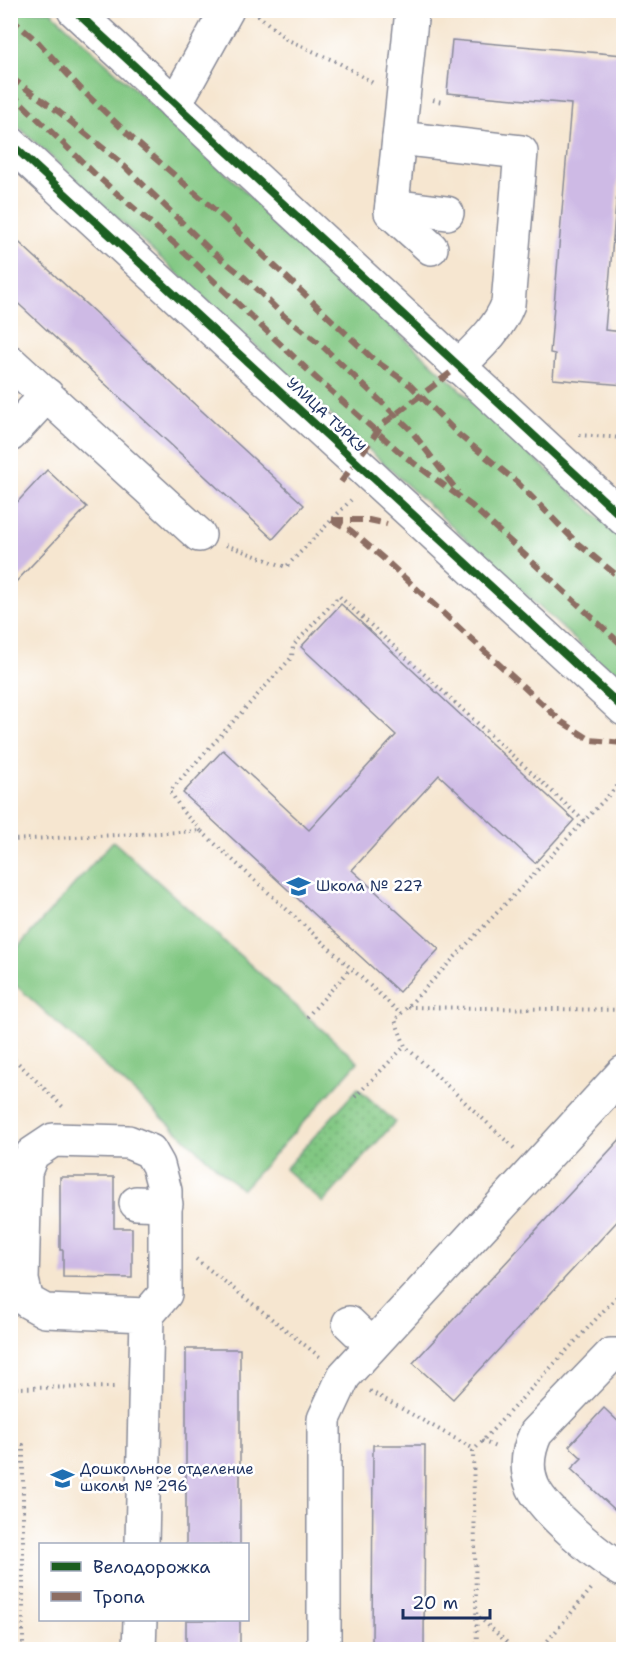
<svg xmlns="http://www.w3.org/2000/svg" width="634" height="1660" font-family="'Shantell Sans',sans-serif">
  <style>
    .grass { fill: #81c782; stroke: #4e7b70; stroke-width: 1.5 }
    .park { fill: url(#park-dots); stroke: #4e7b70; stroke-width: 1.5 }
    .building { fill: #cebae5 }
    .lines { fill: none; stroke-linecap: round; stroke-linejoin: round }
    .minor-casing { stroke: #888a97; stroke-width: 36 }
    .path { stroke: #888a97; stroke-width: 4; stroke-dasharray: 1.5 4.5; stroke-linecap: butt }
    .minor { stroke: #fff; stroke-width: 33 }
    .quiet { stroke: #8d6e63; stroke-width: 6; stroke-dasharray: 12 6; stroke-linecap: butt }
    .cycleway-casing { stroke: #fff; stroke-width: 11 }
    .cycleway { stroke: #1b5e20; stroke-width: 8 }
    .labels { text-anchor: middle; stroke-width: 5; stroke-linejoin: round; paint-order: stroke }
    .street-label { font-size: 15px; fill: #1b2f5e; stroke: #fff }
    .poi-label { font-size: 15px; fill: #1b2f5e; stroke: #fff; text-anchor: start }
  </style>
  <defs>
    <pattern id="park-dots" width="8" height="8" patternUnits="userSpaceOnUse" patternTransform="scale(1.5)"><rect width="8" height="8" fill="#81c782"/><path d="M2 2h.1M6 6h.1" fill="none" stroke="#69a26e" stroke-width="1.8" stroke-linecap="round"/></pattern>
  </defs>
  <rect width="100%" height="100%" fill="#fff"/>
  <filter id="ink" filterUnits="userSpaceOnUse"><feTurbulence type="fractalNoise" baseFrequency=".0167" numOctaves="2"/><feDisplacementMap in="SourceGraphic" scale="12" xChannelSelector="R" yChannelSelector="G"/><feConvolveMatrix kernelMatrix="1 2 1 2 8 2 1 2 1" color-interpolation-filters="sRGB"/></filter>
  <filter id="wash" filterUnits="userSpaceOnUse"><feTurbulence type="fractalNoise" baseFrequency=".008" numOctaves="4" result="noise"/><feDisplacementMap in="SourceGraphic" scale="24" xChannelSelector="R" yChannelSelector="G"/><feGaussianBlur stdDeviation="1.35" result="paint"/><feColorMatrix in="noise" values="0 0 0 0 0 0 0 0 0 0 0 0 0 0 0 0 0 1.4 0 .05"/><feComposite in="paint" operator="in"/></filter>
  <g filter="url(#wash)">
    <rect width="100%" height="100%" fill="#f6e6d0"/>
    <g class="grass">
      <polygon points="10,11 50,11 623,540 623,684 11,120"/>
      <polygon points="113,841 358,1062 242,1190 11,981 11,955"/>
    </g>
    <polygon class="park" points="358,1088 395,1122 323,1203 285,1169"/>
    <g id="blocks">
      <g class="building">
        <polygon points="452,40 623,55 621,81 624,82 624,113 605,330 624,332 624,385 553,379 555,354 550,353 571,104 447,93"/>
        <polygon points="10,234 304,505 273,539 10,296"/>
        <polygon points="47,470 87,507 10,588 10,510"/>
        <polygon points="341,604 574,820 535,863 439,775 352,870 439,949 399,992 183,793 223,750 309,830 396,735 301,647"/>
        <polygon points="624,1135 624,1214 453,1399 413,1363"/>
        <polygon points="60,1177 114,1177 114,1228 132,1228 132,1278 63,1277 63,1250 60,1250"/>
        <rect x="186" y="1349" width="54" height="196"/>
        <polygon points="604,1408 624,1427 624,1518 571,1469 582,1458 569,1446"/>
        <polygon points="373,1445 425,1445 424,1650 372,1650"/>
        <rect x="186" y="1620" width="54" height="30"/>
      </g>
    </g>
  </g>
  <g filter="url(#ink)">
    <use href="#blocks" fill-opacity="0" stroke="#888a97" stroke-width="1.5"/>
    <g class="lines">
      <defs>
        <g id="minor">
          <polyline points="74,10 624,519"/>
          <path d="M412 10 399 138 521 152 508 304C498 330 478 347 458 367"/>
          <polyline points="175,104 227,10"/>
          <polyline points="399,138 391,212 431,248"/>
          <polyline points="10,143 624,709"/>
          <polyline points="392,206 447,213"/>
          <polyline points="10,362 199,535"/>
          <polyline points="10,435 47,395"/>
          <polyline points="136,1203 166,1204"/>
          <polyline points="349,1323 372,1345"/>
          <path d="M624 1355H611L536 1433C528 1450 525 1469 533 1487 544 1511 600 1558 624 1571"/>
          <polyline points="142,1544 147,1315 165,1294 165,1191 158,1165 150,1151 128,1142 53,1140 32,1154 25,1172 22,1280 27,1301 45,1311 147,1315"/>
          <polyline points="139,1650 140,1620"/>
          <polyline points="324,1650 324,1419 344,1376 624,1072"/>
        </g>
      </defs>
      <use href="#minor" class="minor-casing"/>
      <g class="path">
        <polyline points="258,15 286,39 339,63 375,84"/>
        <polyline points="433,100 442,102"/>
        <polyline points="579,435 624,438"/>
        <polyline points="226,545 286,567 351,500"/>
        <polyline points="201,831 183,812 170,791 292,657 293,646 339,596 584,821"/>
        <polyline points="10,840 201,831 401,1014"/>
        <polyline points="408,1007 623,1010"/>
        <polyline points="307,1017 351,968"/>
        <polyline points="10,1055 65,1109"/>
        <polyline points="355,1097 405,1046"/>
        <polyline points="514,1148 405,1046 395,1020 624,779"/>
        <polyline points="196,1259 320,1357"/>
        <polyline points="10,1388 115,1387"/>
        <polyline points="370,1391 474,1449"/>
        <polyline points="482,1441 498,1448"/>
        <polyline points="10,1445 23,1445 23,1650"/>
        <polyline points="479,1617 515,1650"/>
        <polyline points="477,1650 473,1451 624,1289"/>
        <polyline points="540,1650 592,1588"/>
      </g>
      <use href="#minor" class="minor"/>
      <g class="quiet">
        <polyline points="10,18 37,41 82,90 134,140 224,218 373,359 410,385 459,435 517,482 577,543 624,581"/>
        <polyline points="10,77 59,112 120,162 209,249 244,277 284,316 320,344 410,429 458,492"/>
        <polyline points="10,92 97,176 174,243 315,377 403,455 472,506 624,647"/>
        <polyline points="341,482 383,424 458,367"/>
        <polyline points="332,520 350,530 383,558 562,722 591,740 623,743"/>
        <polyline points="332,520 369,520 387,524"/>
      </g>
      <defs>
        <g id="cycleway">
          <polyline points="74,10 624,519"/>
          <polyline points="10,143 624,709"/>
        </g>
      </defs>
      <use href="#cycleway" class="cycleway-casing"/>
      <use href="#cycleway" class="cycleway"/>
    </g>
  </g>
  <defs>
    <symbol id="school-bare" viewBox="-9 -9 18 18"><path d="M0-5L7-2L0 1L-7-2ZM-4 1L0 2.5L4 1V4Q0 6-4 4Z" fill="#1f6fb2" stroke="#fff" stroke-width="2.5" paint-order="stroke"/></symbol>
  </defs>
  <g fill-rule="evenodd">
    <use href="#school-bare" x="282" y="870" width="33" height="33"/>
    <use href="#school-bare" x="46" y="1462" width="33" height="33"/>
  </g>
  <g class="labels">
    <g class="street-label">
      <text transform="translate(326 415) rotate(43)" y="5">УЛИЦА ТУРКУ</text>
    </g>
    <g class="poi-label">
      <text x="316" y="891">Школа № 227</text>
      <text x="80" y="1474">Дошкольное отделение<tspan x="80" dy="17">школы № 296</tspan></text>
    </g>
  </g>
  <rect width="634" height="1660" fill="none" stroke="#fff" stroke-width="36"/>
  <rect x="39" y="1543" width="210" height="78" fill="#ffffff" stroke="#a4acbf" stroke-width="1.5"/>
  <rect x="51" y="1562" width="30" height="9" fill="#1b5e20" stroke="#a4acbf" stroke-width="1.5"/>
  <text x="93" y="1573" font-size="18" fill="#1b2f5e">Велодорожка</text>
  <rect x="51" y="1592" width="30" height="9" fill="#8d6e63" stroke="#a4acbf" stroke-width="1.5"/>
  <text x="93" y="1603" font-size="18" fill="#1b2f5e">Тропа</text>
  <path d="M403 1609v9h87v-9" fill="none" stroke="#1b2f5e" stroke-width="3"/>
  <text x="412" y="1609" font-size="18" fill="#1b2f5e" stroke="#ffffff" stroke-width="4.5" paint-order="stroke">20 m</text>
</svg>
